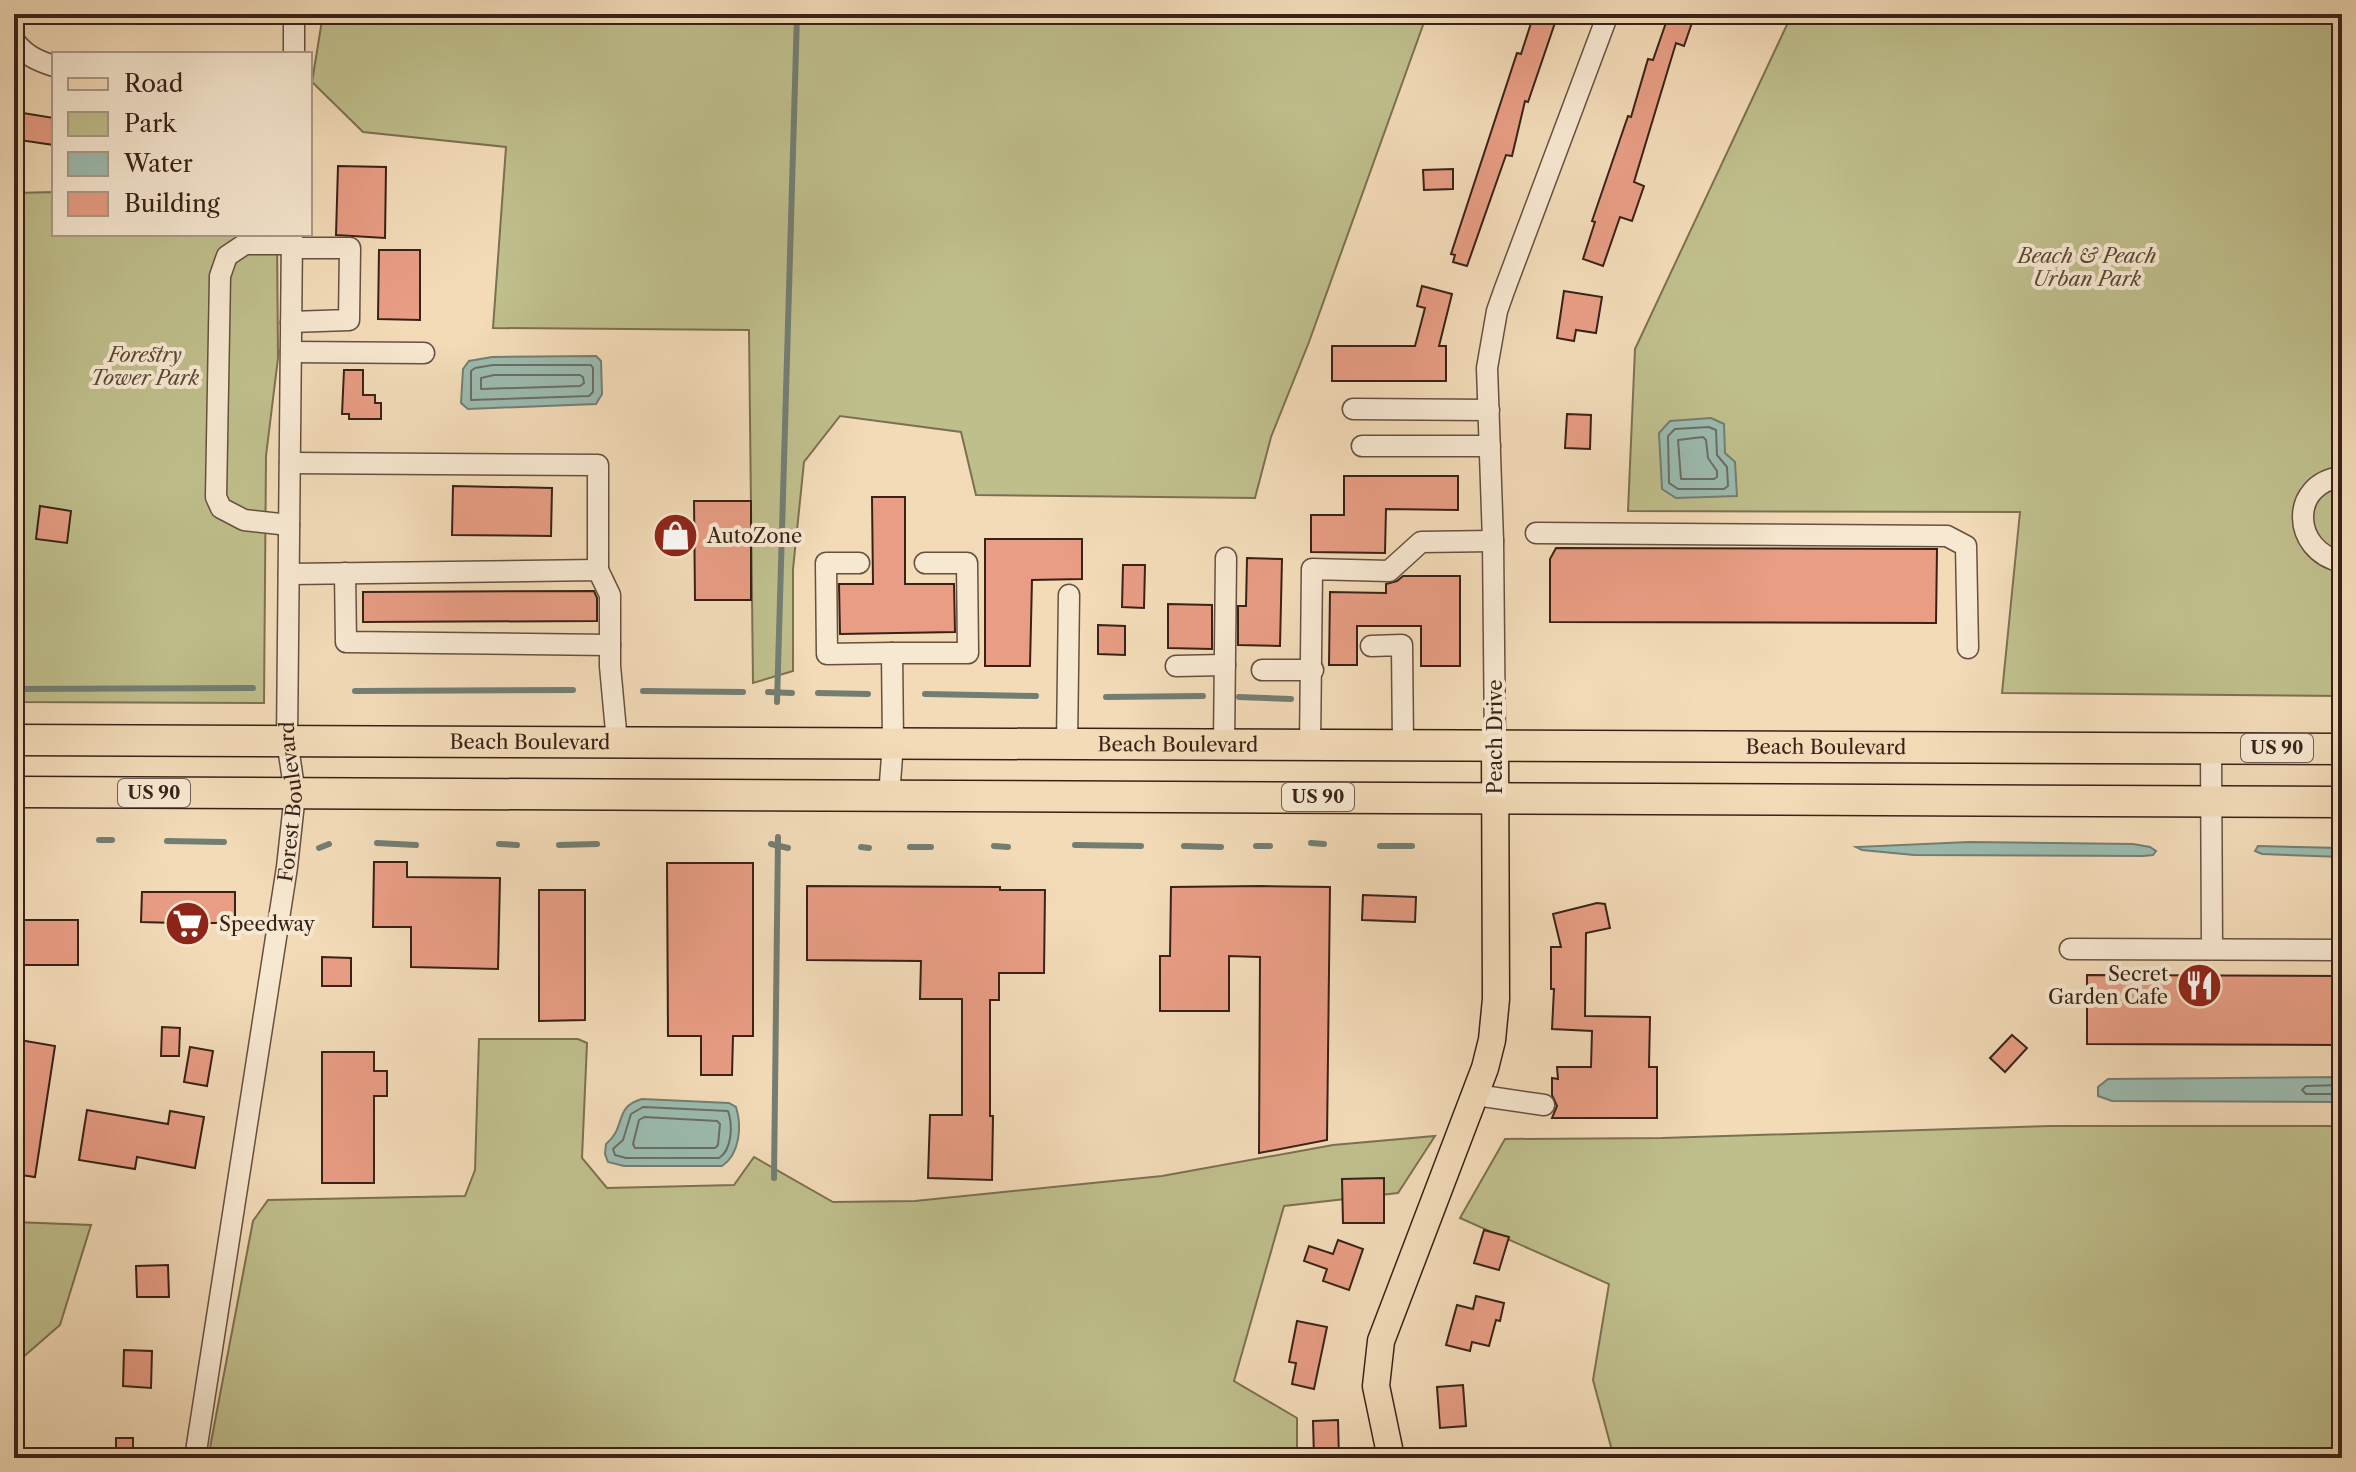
<svg xmlns="http://www.w3.org/2000/svg" width="2356" height="1472" font-family="'Libre Caslon Text',serif">
  <style>
    .green { fill: #bfbf8c; stroke: #7c7052; stroke-width: 2 }
    .water { fill: #9bbbb0; stroke: #737e73; stroke-width: 2 }
    .lines { fill: none; stroke-linecap: round; stroke-linejoin: round }
    .shore { stroke: #6a6e64; stroke-width: 2 }
    .stream { stroke: #737e73; stroke-width: 6 }
    .building { fill: #e89d84; stroke: #382218; stroke-width: 2 }
    .minor-casing { stroke: #675040; stroke-width: 23 }
    .major-casing { stroke: #382218; stroke-width: 29 }
    .highway-casing { stroke: #382218; stroke-width: 33 }
    .minor { stroke: #f7e8d1; stroke-width: 20 }
    .major { stroke: #f3dbb8; stroke-width: 26 }
    .highway { stroke: #f3dbb8; stroke-width: 30 }
    .labels { text-anchor: middle; stroke-width: 8; stroke-linejoin: round; paint-order: stroke }
    .shield { fill: #f7e8d1; stroke: #715d50; stroke-width: 2 }
    .shield-label { font-size: 18px; font-weight: bold; fill: #382218 }
    .park-label { font-size: 20px; font-style: italic; fill: #5a4935; stroke: #f7e8d1 }
    .poi-label { font-size: 20px; fill: #382218; stroke: #f7e8d1; text-anchor: start }
    .street-label { font-size: 20px; fill: #382218; stroke: #f7e8d1 }
  </style>
  <rect width="100%" height="100%" fill="#f3dbb8"/>
  <filter id="stains"><feTurbulence type="fractalNoise" baseFrequency=".0025" numOctaves="4"/><feColorMatrix values="0 0 0 0 .2 0 0 0 0 .09 0 0 0 0 .02 0 0 0 .5 -.17"/></filter>
  <radialGradient id="worn" r=".72"><stop offset=".6" stop-color="#630" stop-opacity="0"/><stop offset="1" stop-color="#630" stop-opacity=".3"/></radialGradient>
  <g class="green">
    <polygon points="323,14 1427,14 1309,342 1271,437 1255,498 976,495 961,432 840,416 804,462 793,569 793,671 753,683 749,330 493,328 506,147 363,132 312,82"/>
    <polygon points="1792,14 2342,14 2342,696 2002,693 2020,512 1628,511 1635,349"/>
    <polygon points="54,192 54,234 277,234 278,358 266,456 264,703 14,702 14,193"/>
    <polygon points="479,1039 578,1039 587,1043 582,1158 607,1188 734,1185 754,1157 833,1202 915,1201 1162,1176 1333,1145 1435,1136 1398,1193 1284,1206 1234,1381 1297,1418 1297,1458 208,1458 253,1221 268,1200 465,1196 475,1170"/>
    <polygon points="2051,1126 2342,1126 2342,1458 1614,1458 1593,1380 1609,1284 1460,1218 1505,1139 1662,1138"/>
    <polygon points="14,1222 91,1225 60,1325 14,1365"/>
  </g>
  <g class="water">
    <polygon points="596,356 601,361 602,394 596,404 468,409 461,403 463,369 469,361 492,357"/>
    <polygon points="1711,418 1724,424 1725,453 1735,462 1737,496 1676,498 1662,489 1659,433 1670,421"/>
    <polygon points="1969,842 2133,844 2150,847 2156,851 2153,855 2143,856 1914,855 1862,850 1856,847"/>
    <polygon points="2258,846 2342,848 2342,857 2262,854 2255,851"/>
    <polygon points="2342,1077 2342,1102 2112,1101 2098,1096 2098,1087 2108,1079"/>
    <path d="M642 1099 729 1103 736 1107C742 1126 740 1154 722 1166H624L608 1162 605 1154 606 1144C627 1127 613 1107 642 1099Z"/>
  </g>
  <g class="lines">
    <g class="shore">
      <polygon points="493,365 591,365 593,368 593,392 589,396 471,400 471,371 475,368"/>
      <polygon points="494,375 580,375 583,377 584,383 580,386 481,389 481,378"/>
      <polygon points="1709,427 1716,430 1717,455 1727,467 1728,486 1724,489 1678,489 1669,483 1668,436 1675,429"/>
      <polygon points="1703,437 1706,440 1708,458 1717,471 1717,477 1714,479 1681,479 1678,440"/>
      <polyline points="2342,1085 2306,1086 2302,1090 2306,1094 2342,1094"/>
      <path d="M643 1107 728 1111C733 1125 732 1150 719 1158H626L615 1155 613 1149 623 1140 631 1114Z"/>
      <polygon points="644,1117 717,1121 720,1124 718,1145 715,1148 635,1148 633,1144 639,1120"/>
    </g>
    <g class="stream">
      <polyline points="14,689 253,688"/>
      <polyline points="355,691 573,690"/>
      <polyline points="643,691 743,692"/>
      <polyline points="768,692 792,693"/>
      <polyline points="818,693 868,694"/>
      <polyline points="925,694 1036,696"/>
      <polyline points="1106,697 1203,696"/>
      <polyline points="1239,697 1291,699"/>
      <polyline points="777,702 797,14"/>
      <polyline points="99,840 112,840"/>
      <polyline points="167,841 224,842"/>
      <polyline points="377,843 416,845"/>
      <polyline points="1311,843 1324,844"/>
      <polyline points="499,844 517,845"/>
      <polyline points="771,844 788,848"/>
      <polyline points="559,845 597,844"/>
      <polyline points="1075,845 1141,846"/>
      <polyline points="994,846 1008,847"/>
      <polyline points="1184,846 1221,847"/>
      <polyline points="1256,846 1270,846"/>
      <polyline points="1380,846 1412,846"/>
      <polyline points="861,847 869,848"/>
      <polyline points="910,847 931,847"/>
      <polyline points="319,848 329,844"/>
      <polyline points="774,1178 778,837"/>
    </g>
  </g>
  <g class="building">
    <polygon points="1534,14 1558,14 1528,102 1525,101 1512,156 1506,155 1467,266 1453,262 1455,255 1451,254 1517,53 1521,54"/>
    <polygon points="1669,14 1695,14 1684,46 1676,43 1634,182 1644,186 1632,221 1620,217 1603,266 1583,259 1595,222 1592,221 1628,116 1631,117 1648,59 1653,60"/>
    <polygon points="23,113 54,118 54,145 19,140"/>
    <polygon points="338,166 386,167 385,238 336,235"/>
    <polygon points="1453,169 1453,189 1424,190 1423,170"/>
    <polygon points="379,250 420,250 420,320 378,319"/>
    <polygon points="1422,286 1452,294 1439,346 1446,346 1446,381 1332,381 1332,346 1415,346 1425,308 1417,306"/>
    <polygon points="1564,291 1602,297 1596,333 1576,330 1574,341 1557,338"/>
    <polygon points="344,370 363,370 363,395 375,395 375,403 381,403 381,419 349,419 349,414 342,414"/>
    <polygon points="1567,414 1591,415 1590,449 1565,448"/>
    <polygon points="1344,476 1458,476 1458,510 1386,509 1385,553 1311,552 1311,515 1344,515"/>
    <polygon points="453,486 552,488 551,536 452,535"/>
    <polygon points="872,497 905,497 905,584 954,584 955,632 840,634 839,584 873,584"/>
    <polygon points="694,501 751,501 751,600 695,600"/>
    <polygon points="40,506 71,511 67,543 36,539"/>
    <polygon points="985,539 1082,539 1082,579 1032,580 1030,666 985,666"/>
    <polygon points="1556,548 1937,549 1936,623 1550,622 1550,559"/>
    <polygon points="1247,558 1282,559 1280,646 1238,645 1238,606 1246,606"/>
    <polygon points="1123,565 1145,565 1144,608 1122,607"/>
    <polygon points="1403,576 1460,576 1460,666 1421,666 1421,626 1357,626 1357,665 1329,665 1330,592 1386,593 1386,584 1397,581"/>
    <polygon points="594,591 597,598 597,621 363,622 363,592"/>
    <polygon points="1168,604 1212,605 1212,649 1168,648"/>
    <polygon points="1098,625 1125,626 1125,655 1098,654"/>
    <polygon points="374,862 407,862 407,877 500,878 498,969 411,967 411,927 373,927"/>
    <polygon points="667,863 753,863 753,1036 733,1036 732,1075 701,1075 701,1036 668,1036"/>
    <polygon points="807,886 1000,887 1000,890 1045,890 1044,973 999,973 999,1000 990,1000 990,1116 993,1116 992,1180 928,1178 930,1115 962,1115 962,999 920,999 921,961 807,960"/>
    <polygon points="1261,886 1330,887 1327,1140 1259,1153 1260,957 1229,956 1229,1011 1160,1011 1160,956 1170,956 1171,887"/>
    <polygon points="539,890 585,890 585,1020 539,1021"/>
    <polygon points="142,892 235,892 235,923 199,923 199,937 176,937 176,923 141,922"/>
    <polygon points="1363,895 1416,897 1415,922 1362,920"/>
    <polygon points="1597,903 1605,904 1610,928 1586,933 1585,1016 1650,1017 1649,1067 1657,1067 1657,1118 1552,1118 1557,1106 1552,1095 1552,1078 1558,1079 1557,1067 1591,1067 1592,1031 1552,1029 1554,989 1551,989 1551,947 1561,947 1553,914"/>
    <rect x="14" y="920" width="64" height="45"/>
    <polygon points="322,957 351,958 351,986 322,986"/>
    <polygon points="2087,975 2342,976 2342,1045 2087,1044"/>
    <polygon points="162,1027 180,1028 179,1056 161,1056"/>
    <polygon points="2012,1035 2027,1048 2005,1072 1990,1058"/>
    <polygon points="14,1039 55,1046 35,1177 14,1174"/>
    <polygon points="190,1047 213,1051 207,1086 184,1082"/>
    <polygon points="322,1052 374,1052 374,1071 387,1071 387,1096 374,1096 374,1183 322,1183"/>
    <polygon points="87,1110 168,1124 170,1111 204,1117 195,1168 137,1157 135,1169 79,1160"/>
    <polygon points="1384,1178 1384,1223 1343,1223 1342,1179"/>
    <polygon points="1484,1230 1509,1237 1499,1270 1474,1263"/>
    <polygon points="1338,1240 1363,1249 1349,1290 1323,1281 1327,1269 1304,1261 1309,1246 1333,1254"/>
    <polygon points="168,1265 169,1297 137,1297 136,1266"/>
    <polygon points="1476,1296 1504,1303 1500,1321 1496,1320 1489,1346 1472,1342 1470,1351 1446,1345 1457,1305 1473,1309"/>
    <polygon points="1297,1321 1327,1327 1314,1389 1292,1384 1296,1363 1289,1362"/>
    <polygon points="124,1350 152,1351 151,1388 123,1386"/>
    <polygon points="1463,1385 1466,1426 1440,1428 1437,1387"/>
    <polygon points="1338,1420 1339,1458 1314,1458 1313,1421"/>
    <rect x="116" y="1438" width="17" height="18"/>
  </g>
  <g class="lines">
    <defs>
      <g id="minor">
        <path d="M14 40C24 55 38 61 54 66"/>
        <polyline points="294,54 294,14"/>
        <polyline points="291,322 349,320 350,248 292,248"/>
        <polyline points="291,352 424,353"/>
        <polyline points="1353,409 1489,410"/>
        <polyline points="1362,446 1490,446"/>
        <polyline points="290,463 598,465 598,570"/>
        <path d="M2342 477C2289 483 2291 551 2342 562"/>
        <polyline points="289,525 244,520 221,508 216,497 220,276 227,256 245,244 292,244"/>
        <polyline points="1536,533 1947,536 1966,546 1968,648"/>
        <polyline points="859,563 826,563 827,654 892,653"/>
        <polyline points="345,573 346,642 610,645"/>
        <polyline points="289,574 598,570 610,595 610,666 617,742"/>
        <polyline points="1371,646 1402,645 1403,745"/>
        <polyline points="1176,666 1225,665"/>
        <polyline points="1262,670 1313,670"/>
        <polyline points="1067,744 1069,595"/>
        <polyline points="1224,744 1226,558"/>
        <polyline points="1310,745 1312,569 1389,571 1421,542 1493,541"/>
        <polyline points="1495,746 1493,541 1487,368 1497,311 1504,291 1608,14"/>
        <polyline points="2211,748 2212,948"/>
        <polyline points="889,796 893,743 892,653 968,653 967,563 925,563"/>
        <polyline points="2070,949 2342,950"/>
        <polyline points="1476,1095 1544,1105"/>
        <path id="s1" d="M195 1458 287 867 295 794 287 740 292 234"/>
      </g>
      <polyline id="major" points="1391,1458 1376,1386 1381,1341 1485,1068 1492,1040 1496,999 1495,746"/>
      <g id="highway">
        <path id="s2" d="M14 740 2342 749"/>
        <polyline points="14,792 2342,802"/>
      </g>
    </defs>
    <use href="#minor" class="minor-casing"/>
    <use href="#major" class="major-casing"/>
    <use href="#highway" class="highway-casing"/>
    <use href="#minor" class="minor"/>
    <use href="#major" class="major"/>
    <use href="#highway" class="highway"/>
  </g>
  <defs>
    <symbol id="shop-disc" viewBox="-11 -11 22 22"><circle r="9.5" fill="#8f2418" stroke="#f7e8d1"/><path d="M-5-2.5h2.3a2.7 3.5 0 0 1 5.4 0H5L5.5 6h-11ZM-1.5-2.5h3a1.5 2.3 0 0 0-3 0Z" fill="#fff"/></symbol>
    <symbol id="supermarket-disc" viewBox="-11 -11 22 22"><circle r="9.5" fill="#8f2418" stroke="#f7e8d1"/><path d="M-6-5.5h2.5l.6 2H6L4.5 2H-2.5L-4.4-4H-6ZM-1.5 3.2a1.3 1.3 0 1 0 .1 0ZM3 3.2a1.3 1.3 0 1 0 .1 0Z" fill="#fff"/></symbol>
    <symbol id="restaurant-disc" viewBox="-11 -11 22 22"><circle r="9.5" fill="#8f2418" stroke="#f7e8d1"/><path d="M-5-6h1v4h1v-4h1v4h1v-4h1v5L-1.5 .5V6h-2V.5L-5-1ZM5-6V6H3V1.5H1.5Q1.5-4 5-6Z" fill="#fff"/></symbol>
  </defs>
  <g fill-rule="evenodd">
    <use href="#shop-disc" x="650" y="510" width="51" height="51"/>
    <use href="#supermarket-disc" x="162" y="898" width="51" height="51"/>
    <use href="#restaurant-disc" x="2174" y="960" width="51" height="51"/>
  </g>
  <g class="labels">
    <g class="shield">
      <rect x="2241" y="734" width="72" height="28" rx="6"/>
      <rect x="118" y="779" width="72" height="28" rx="6"/>
      <rect x="1282" y="783" width="72" height="28" rx="6"/>
    </g>
    <g class="shield-label">
      <text x="2277" y="754">US 90</text>
      <text x="154" y="799">US 90</text>
      <text x="1318" y="803">US 90</text>
    </g>
    <g class="park-label">
      <text x="2087" y="263">Beach &amp; Peach<tspan x="2087" dy="23">Urban Park</tspan></text>
      <text x="145" y="362">Forestry<tspan x="145" dy="23">Tower Park</tspan></text>
    </g>
    <g class="poi-label">
      <text x="707" y="543">AutoZone</text>
      <text x="219" y="931">Speedway</text>
      <text x="2168" y="981" text-anchor="end">Secret<tspan x="2168" dy="23">Garden Cafe</tspan></text>
    </g>
    <g class="street-label">
      <text transform="translate(1495 737) rotate(-90)" y="7">Peach Drive</text>
      <text dy="7" stroke="none"><textPath href="#s2" startOffset="516">Beach Boulevard</textPath></text>
      <text dy="7" stroke="none"><textPath href="#s2" startOffset="1164">Beach Boulevard</textPath></text>
      <text dy="7" stroke="none"><textPath href="#s2" startOffset="1812">Beach Boulevard</textPath></text>
      <text dy="7" stroke="none"><textPath href="#s1" startOffset="664">Forest Boulevard</textPath></text>
    </g>
  </g>
  <rect width="2356" height="1472" fill="none" stroke="#f3dbb8" stroke-width="48"/>
  <rect x="16" y="16" width="2324" height="1440" fill="none" stroke="#382218" stroke-width="4"/>
  <rect x="24" y="24" width="2308" height="1424" fill="none" stroke="#382218" stroke-width="2"/>
  <rect x="52" y="52" width="260" height="184" fill="#f7e8d1" stroke="#ab9987" stroke-width="2"/>
  <rect x="68" y="78" width="40" height="12" fill="#f3dbb8" stroke="#ab9987" stroke-width="2"/>
  <text x="124" y="92" font-size="24" fill="#382218">Road</text>
  <rect x="68" y="112" width="40" height="24" fill="#bfbf8c" stroke="#ab9987" stroke-width="2"/>
  <text x="124" y="132" font-size="24" fill="#382218">Park</text>
  <rect x="68" y="152" width="40" height="24" fill="#9bbbb0" stroke="#ab9987" stroke-width="2"/>
  <text x="124" y="172" font-size="24" fill="#382218">Water</text>
  <rect x="68" y="192" width="40" height="24" fill="#e89d84" stroke="#ab9987" stroke-width="2"/>
  <text x="124" y="212" font-size="24" fill="#382218">Building</text>
  <rect width="100%" height="100%" filter="url(#stains)"/>
  <rect width="100%" height="100%" fill="url(#worn)"/>
</svg>
